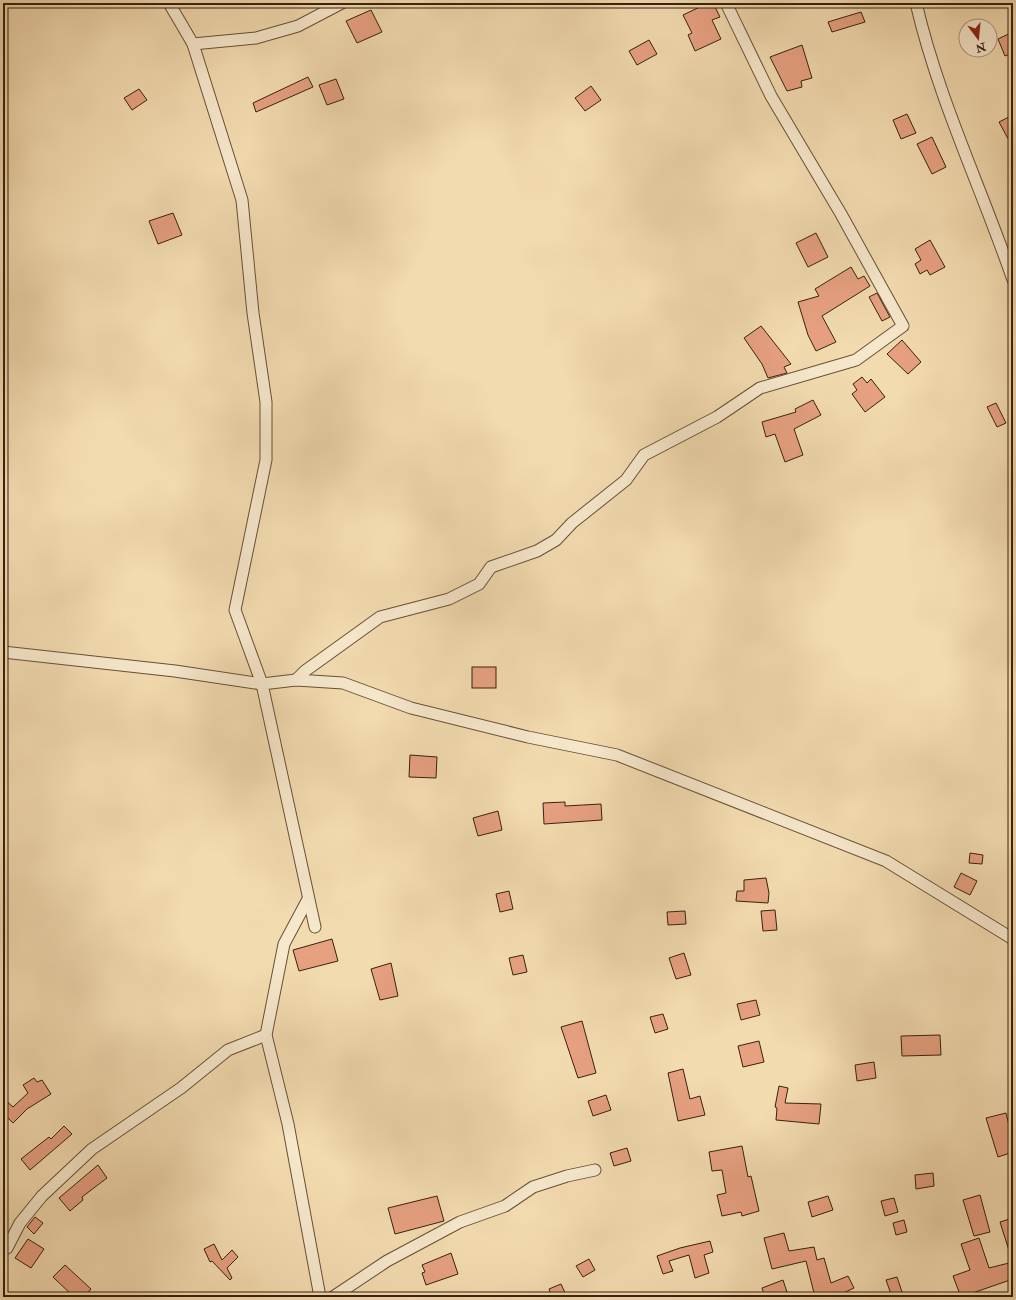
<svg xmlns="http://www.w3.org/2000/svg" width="1016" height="1300" font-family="'IM FELL Double Pica',serif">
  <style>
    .building { fill: #e7a181; stroke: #37210f }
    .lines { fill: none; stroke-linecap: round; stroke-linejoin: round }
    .minor-casing { stroke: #665037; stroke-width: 13 }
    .minor { stroke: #f7e8cc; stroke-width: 11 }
  </style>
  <rect width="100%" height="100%" fill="#f3dbb0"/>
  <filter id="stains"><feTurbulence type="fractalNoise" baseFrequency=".005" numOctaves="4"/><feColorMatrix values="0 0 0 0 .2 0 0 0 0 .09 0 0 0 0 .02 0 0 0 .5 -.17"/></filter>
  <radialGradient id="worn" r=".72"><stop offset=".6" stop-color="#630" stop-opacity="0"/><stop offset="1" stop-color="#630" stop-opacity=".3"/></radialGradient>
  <g class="building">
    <polygon points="708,3 713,3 720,17 712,20 721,39 695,51 688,35 692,33 683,15"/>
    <polygon points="371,10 382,32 357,43 346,21"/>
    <polygon points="861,12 865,22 832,32 828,22"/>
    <polygon points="1013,32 1013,53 1005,56 998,39"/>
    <polygon points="649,40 657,54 637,65 629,51"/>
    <polygon points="802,45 812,78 801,81 802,87 787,91 770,57"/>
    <polygon points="308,77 313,87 256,112 253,103"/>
    <polygon points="336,79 344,99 327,105 319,85"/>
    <polygon points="591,86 601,100 585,111 575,98"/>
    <polygon points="139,89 147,100 132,110 124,98"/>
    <polygon points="907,114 916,133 901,139 893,120"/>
    <polygon points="1013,115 1013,148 999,122"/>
    <polygon points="932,137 946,167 932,174 917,144"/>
    <polygon points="173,213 182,235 158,244 149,221"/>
    <polygon points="816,233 828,257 808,267 796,243"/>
    <polygon points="930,240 945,267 930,275 927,270 920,274 915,264 921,260 915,249"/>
    <polygon points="851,267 858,279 864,276 870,286 822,316 836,342 816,351 808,335 798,302 819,296 815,289"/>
    <polygon points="877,293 890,317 882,321 869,297"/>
    <polygon points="761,326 791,364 784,367 787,373 768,378 762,364 744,338"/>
    <polygon points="902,340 921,362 908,374 887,354"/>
    <polygon points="862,377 867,383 871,379 885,397 865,412 852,394 857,390 853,384"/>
    <polygon points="813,400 821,415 794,429 803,455 785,462 775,434 766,437 762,422 796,412 795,409"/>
    <polygon points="996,403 1006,423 997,427 987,407"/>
    <rect x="472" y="667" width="24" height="21"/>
    <polygon points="410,755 437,757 436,778 409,777"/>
    <polygon points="565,802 565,806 601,804 602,820 544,824 543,803"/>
    <polygon points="498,811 502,830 478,836 473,818"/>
    <polygon points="970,853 983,855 982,864 969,863"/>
    <polygon points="961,873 977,881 970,895 954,887"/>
    <polygon points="766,878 769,893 768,903 736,901 737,891 744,891 744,880"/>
    <polygon points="509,891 513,909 500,912 496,894"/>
    <polygon points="775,910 777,930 763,931 761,911"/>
    <polygon points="685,911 686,924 668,925 667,912"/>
    <polygon points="332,939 338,961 299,971 293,950"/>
    <polygon points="684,953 691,975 676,979 669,958"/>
    <polygon points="523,955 527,972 513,975 509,958"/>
    <polygon points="391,963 398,996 380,1000 371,969"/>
    <polygon points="756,1000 760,1015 741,1020 737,1004"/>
    <polygon points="663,1014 668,1029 655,1033 650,1017"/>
    <polygon points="582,1021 596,1073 578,1078 561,1027"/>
    <polygon points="940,1035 941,1055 902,1056 901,1036"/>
    <polygon points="759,1041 764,1062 743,1067 738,1046"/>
    <polygon points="874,1062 876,1078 857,1081 855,1065"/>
    <polygon points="683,1069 690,1099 700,1096 705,1115 678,1121 668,1073"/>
    <polygon points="34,1078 37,1082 42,1080 51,1094 27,1109 13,1123 3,1113 3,1098 13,1107 28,1093 23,1085"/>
    <polygon points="779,1086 788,1088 785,1103 821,1104 819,1124 776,1120 777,1108 775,1107"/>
    <polygon points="606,1095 611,1110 593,1116 588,1101"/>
    <polygon points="1006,1113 1011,1134 1013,1133 1013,1152 998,1157 986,1118"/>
    <polygon points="64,1126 72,1134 30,1170 21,1159 49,1137 51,1139"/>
    <polygon points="742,1146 748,1177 751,1176 759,1211 742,1216 741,1212 722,1216 717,1195 726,1193 722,1170 712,1171 709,1152"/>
    <polygon points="627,1148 631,1161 614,1166 610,1153"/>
    <polygon points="98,1165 107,1178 82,1197 83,1200 70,1211 59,1198"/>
    <polygon points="933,1173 934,1186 916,1189 915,1175"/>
    <polygon points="980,1195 990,1232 974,1236 963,1200"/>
    <polygon points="437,1196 444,1221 395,1234 388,1208"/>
    <polygon points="828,1196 833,1210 812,1217 808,1202"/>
    <polygon points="894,1198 898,1212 885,1216 881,1201"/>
    <polygon points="35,1217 43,1223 34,1234 27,1227"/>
    <polygon points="1013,1218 1013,1257 1011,1257 1000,1222"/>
    <polygon points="904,1220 907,1232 896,1235 893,1223"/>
    <polygon points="784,1233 789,1251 814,1247 817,1260 824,1258 831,1283 848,1276 854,1288 835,1297 815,1297 806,1261 772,1269 764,1238"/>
    <polygon points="979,1238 989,1268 1013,1262 1013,1279 961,1297 953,1276 970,1270 961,1244"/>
    <polygon points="28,1239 44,1249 31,1268 15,1258"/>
    <polygon points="710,1241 713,1252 704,1255 709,1273 695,1278 689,1255 669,1261 673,1271 663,1274 657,1256 680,1248"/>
    <polygon points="214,1244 222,1260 232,1250 238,1257 227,1268 232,1278 230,1280 212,1261 210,1262 204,1249"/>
    <polygon points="451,1253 458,1274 426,1285 422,1273 425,1272 422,1265"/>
    <polygon points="589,1259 595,1270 583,1277 576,1266"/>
    <polygon points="65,1265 91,1289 84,1297 74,1297 53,1277"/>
    <polygon points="897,1277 903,1295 892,1297 886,1280"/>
    <polygon points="783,1280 788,1295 782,1297 765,1297 762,1288"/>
    <polygon points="561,1284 567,1297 552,1297 549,1289"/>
  </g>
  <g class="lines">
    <defs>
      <g id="minor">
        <path d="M916 3C938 98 981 187 1013 280"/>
        <polyline points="193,44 256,38 298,26 342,3"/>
        <polyline points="3,652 175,671 262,684 235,610 266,460 266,402 253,313 242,200 193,44 169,3"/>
        <polyline points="296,680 305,671 380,617 449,599 479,584 491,567 537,551 556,540 572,523 626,480 644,455 717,417 760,388 856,360 903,326 841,214 771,96 726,3"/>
        <polyline points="308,899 284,944 266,1035 288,1124 320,1297"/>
        <polyline points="315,927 262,684 296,680 343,683 411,708 528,737 617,755 886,861 1013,939"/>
        <polyline points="7,1248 20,1223 42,1196 92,1149 181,1088 228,1050 266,1035"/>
        <polyline points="333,1297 387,1261 460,1222 505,1206 533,1187 567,1176 595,1170"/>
      </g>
    </defs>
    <use href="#minor" class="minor-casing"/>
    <use href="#minor" class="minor"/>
  </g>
  <rect width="1016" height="1300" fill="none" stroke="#f3dbb0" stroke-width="16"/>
  <rect x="4" y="4" width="1008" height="1292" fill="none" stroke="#37210f" stroke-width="2"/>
  <rect x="8" y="8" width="1000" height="1284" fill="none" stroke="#37210f"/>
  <g transform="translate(978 38) rotate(164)"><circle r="19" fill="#f7e8cc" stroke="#aa9880"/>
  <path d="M0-3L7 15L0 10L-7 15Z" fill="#8f2418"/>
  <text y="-6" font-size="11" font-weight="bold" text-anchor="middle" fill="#37210f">N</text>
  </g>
  <rect width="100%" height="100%" filter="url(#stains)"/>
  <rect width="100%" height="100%" fill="url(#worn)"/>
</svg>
